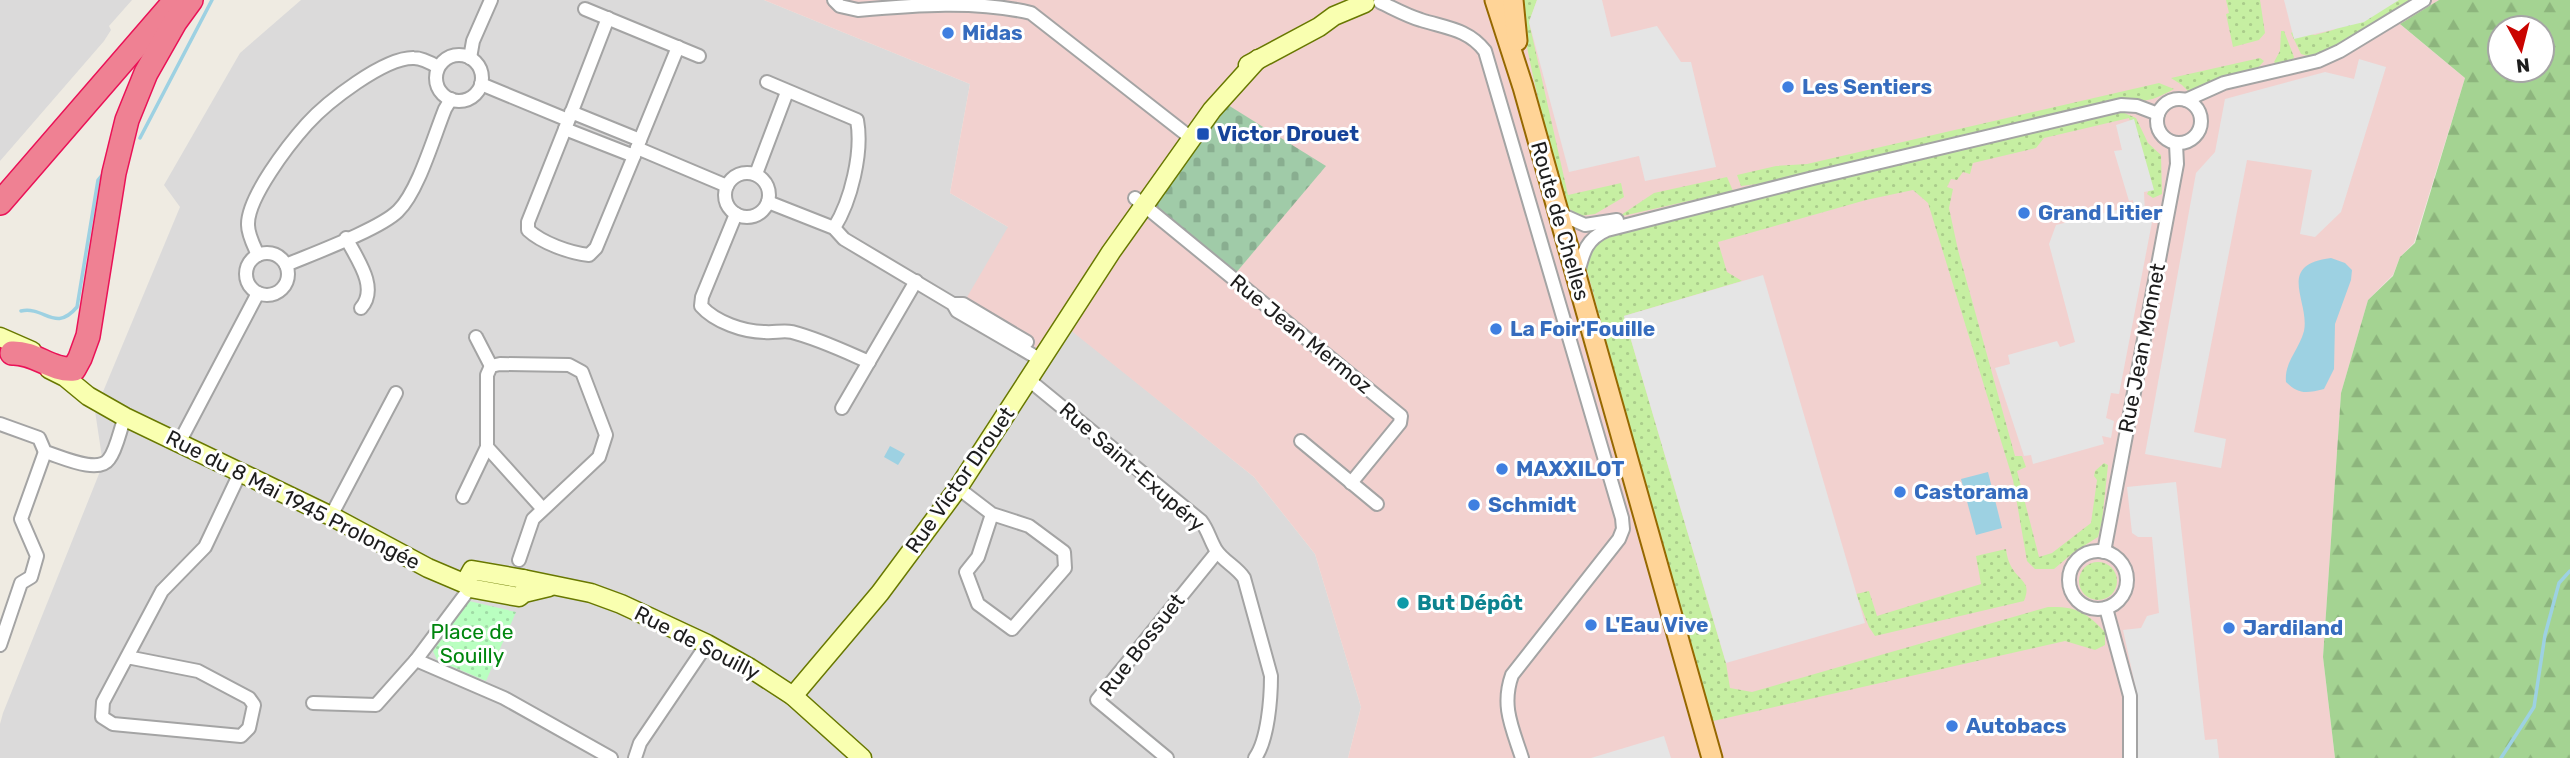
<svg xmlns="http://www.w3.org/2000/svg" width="2570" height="758" font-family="Rubik,sans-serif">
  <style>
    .residential { fill: #dbdada }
    .commercial { fill: #f2d1cf }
    .grass { fill: url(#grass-dots) }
    .forest { fill: url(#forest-firs); fill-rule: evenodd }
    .cemetery { fill: url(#cemetery-stones) }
    .park { fill: url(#park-dots) }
    .parking { fill: #e5e5e5 }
    .water { fill: #9dd1e2 }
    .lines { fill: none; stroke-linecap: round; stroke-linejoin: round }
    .stream { stroke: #9dd1e2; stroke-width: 3.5 }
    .street-casing { stroke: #a4a4a4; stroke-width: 16 }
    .secondary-casing { stroke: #687800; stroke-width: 21 }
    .primary-casing { stroke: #966800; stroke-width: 23 }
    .highway-casing { stroke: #ea1257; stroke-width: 26 }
    .street { stroke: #fff; stroke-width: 12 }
    .secondary { stroke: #f9ffb0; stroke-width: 18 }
    .primary { stroke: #ffd497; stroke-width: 19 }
    .highway { stroke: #ef8193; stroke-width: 23 }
    .shop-dot { fill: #3f7fe0; stroke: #fff; stroke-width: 2.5 }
    .transit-dot { fill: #1a4fb4; stroke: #fff; stroke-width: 2.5 }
    .culture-dot { fill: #0f9aa8; stroke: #fff; stroke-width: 2.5 }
    .labels { text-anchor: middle; stroke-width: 6; stroke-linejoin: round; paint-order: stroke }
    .shop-label { font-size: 21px; font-weight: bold; fill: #366cbe; stroke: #fff; text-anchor: start }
    .transit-label { font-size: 21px; font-weight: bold; fill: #164399; stroke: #fff; text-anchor: start }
    .street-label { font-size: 21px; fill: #1d1d1d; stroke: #fff }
    .culture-label { font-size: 21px; font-weight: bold; fill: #0d838f; stroke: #fff; text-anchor: start }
    .park-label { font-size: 21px; fill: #00860e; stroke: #fff }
  </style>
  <defs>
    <pattern id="grass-dots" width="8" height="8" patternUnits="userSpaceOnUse" patternTransform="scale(1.75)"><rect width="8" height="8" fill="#c6efa2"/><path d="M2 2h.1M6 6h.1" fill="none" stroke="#aacc8b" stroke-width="1.8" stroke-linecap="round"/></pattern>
    <pattern id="forest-firs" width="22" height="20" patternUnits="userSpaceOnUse" patternTransform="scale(1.75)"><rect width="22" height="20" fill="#a4d392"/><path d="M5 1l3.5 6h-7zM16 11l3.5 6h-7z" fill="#8db57d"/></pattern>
    <pattern id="cemetery-stones" width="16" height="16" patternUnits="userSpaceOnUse" patternTransform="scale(1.75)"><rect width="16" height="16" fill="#a0cba8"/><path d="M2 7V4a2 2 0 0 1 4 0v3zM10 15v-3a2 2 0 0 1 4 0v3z" fill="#89ae90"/></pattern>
    <pattern id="park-dots" width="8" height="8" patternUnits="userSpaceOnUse" patternTransform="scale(1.75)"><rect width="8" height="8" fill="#b9ffc0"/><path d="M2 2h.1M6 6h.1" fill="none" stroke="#9fdaa5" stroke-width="1.8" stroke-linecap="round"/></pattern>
  </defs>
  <rect width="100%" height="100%" fill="#efebe2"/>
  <g class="residential">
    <polygon points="0,0 132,0 109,26 111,30 104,41 0,161"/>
    <polygon points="301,0 764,0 970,84 950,193 1008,227 1064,324 1254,477 1315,554 1361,707 1348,758 0,758 0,724 3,713 103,464 95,411 180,207 164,185 240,53"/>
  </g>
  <polygon class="commercial" points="764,0 2439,0 2401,25 2465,78 2414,243 2400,257 2393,275 2368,300 2341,393 2323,657 2335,758 1348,758 1361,707 1315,554 1254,477 1064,325 1045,353 963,304 1008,227 950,193 970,84"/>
  <g class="grass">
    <path d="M1520 0H1537L1529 22 1568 195 1621 183 1624 197 1595 214 1580 216 1568 208C1549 140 1528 71 1520 0Z"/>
    <polygon points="2226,0 2260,0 2265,33 2259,40 2233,47 2226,14 2229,13"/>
    <polygon points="2398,0 2411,0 2329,50 2311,57 2301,54 2291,33 2295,30 2315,35 2333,30"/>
    <polygon points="2281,31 2284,31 2294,57 2292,61 2277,65 2274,62 2280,51"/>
    <polygon points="2260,58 2264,61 2257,69 2222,77 2198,90 2188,91 2182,85 2171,78"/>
    <path d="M2159 83 2174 89C2159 97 2149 103 2132 100L1774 182 1741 186 1737 175 1776 166 1807 164Z"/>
    <path d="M2122 112 2136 118 2148 143 2161 155 2162 194 2153 198 2147 194 2151 186 2129 118 2044 138 2036 148 1973 163 1970 174 1963 172 1957 180 1951 179 1947 187 1953 189 1949 208 1958 250 2015 456H2022L2026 467 2017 471 2039 557 2052 553 2091 523 2097 480 2094 476 2095 471 2104 463 2108 465 2102 521 2098 537 2074 552 2054 569H2035L2027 561 2013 480 1928 203 1913 190 1866 200 1718 242 1727 272 1742 281 1624 316 1726 663 1730 688 1752 692 2048 607C2076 606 2086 612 2105 632V645L2095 650 2065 641 1709 722 1584 259 1601 235 1955 149Z"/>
    <polygon points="1727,177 1733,191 1618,217 1654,193"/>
    <path d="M2006 549C2007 557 2009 564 2014 571 2023 583 2031 584 2024 601L1875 636 1869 627 1856 594 1869 591 1877 616 1981 584 1976 556Z"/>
    <circle cx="2098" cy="581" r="19"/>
  </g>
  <path class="forest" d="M2439 0H2570V758H2335L2323 657 2341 393 2368 300 2393 276 2400 257 2415 243 2465 78 2400 24ZM2542 28V70H2500V28Z"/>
  <polygon class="cemetery" points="1228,105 1326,166 1235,274 1153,207"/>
  <polygon class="park" points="469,601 516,612 486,681 437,660 433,651"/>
  <g class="parking">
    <polygon points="1537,0 1602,0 1611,37 1657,26 1681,62 1691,62 1716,167 1645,181 1639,156 1569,172 1529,22"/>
    <polygon points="2284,0 2399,0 2364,22 2294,39"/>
    <polygon points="2359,59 2386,67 2341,212 2315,237 2300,234 2312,170 2247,160 2194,432 2226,439 2221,468 2145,454 2196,173 2215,152 2225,99 2325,72 2354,79"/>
    <polygon points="2134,119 2154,190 2144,192 2145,214 2153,217 2119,394 2111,393 2106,418 2114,421 2111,438 2102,436 2104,444 2033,464 2031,455 2024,456 1995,368 2010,364 2008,355 2057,341 2060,347 2075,342 2049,244 2056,225 2133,206 2133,200 2129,201 2114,151 2122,150 2116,125"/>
    <polygon points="1763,275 1865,623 1726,663 1624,316"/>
    <polygon points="2176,482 2205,740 2217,739 2219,758 2137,758 2137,694 2123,630 2141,628 2147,616 2159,613 2152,537 2138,537 2132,533 2127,487"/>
    <polygon points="1664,736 1671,758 1591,758"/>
  </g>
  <g class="water">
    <path d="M2331 258 2345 263 2352 270 2351 280 2335 324 2334 369 2324 389C2307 393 2299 395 2286 382 2284 362 2299 350 2304 331 2310 301 2275 265 2331 258Z"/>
    <polygon points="890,446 905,454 898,465 884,457"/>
    <polygon points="1988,472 2002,528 1976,535 1961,479"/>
  </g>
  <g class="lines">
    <g class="stream">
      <polyline points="140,138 212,0"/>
      <path d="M21 311C45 306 55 333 77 307L98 180 103 174"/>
      <polyline points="2501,758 2534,707 2545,635 2559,583 2570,571"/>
    </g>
    <defs>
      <g id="street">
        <path d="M834 0 840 6 858 10C915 5 977 0 1031 13L1191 138"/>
        <path d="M1380 2C1393 8 1407 16 1421 20 1446 28 1468 29 1485 51L1622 518 1623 529 1619 539 1512 675C1501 706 1512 727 1522 758"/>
        <polyline points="585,9 699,56"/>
        <circle cx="459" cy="78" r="23"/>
        <polyline points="470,58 473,41 491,0"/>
        <path d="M767 82 857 120C863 152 851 201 834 228"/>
        <polyline points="481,84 568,120"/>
        <circle cx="2179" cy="121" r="22"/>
        <polyline points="2186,100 2224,83 2318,61 2340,51 2424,0"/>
        <polyline points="571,112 640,140 634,156 565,129 608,18"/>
        <path d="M565 129 528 222V230C542 243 570 253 589 255L596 248 634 156"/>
        <polyline points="640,140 678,47"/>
        <polyline points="637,148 727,186"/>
        <circle cx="747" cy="195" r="22"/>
        <polyline points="756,174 787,92"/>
        <polyline points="1135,198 1401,416 1400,423 1351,483"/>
        <polyline points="768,202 834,228 844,239 953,304 957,311 1041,360"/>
        <polyline points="1558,213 1585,225 1617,220"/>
        <path d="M736 214 702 297 701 306C715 322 744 332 765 332 774 333 783 330 792 332 819 339 844 351 869 362"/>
        <path d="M346 238C357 259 379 288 361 308"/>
        <circle cx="267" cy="274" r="21"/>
        <path d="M258 255C254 246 248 235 248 225 247 198 289 144 307 124 326 103 384 57 414 58 422 58 431 63 438 67"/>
        <path d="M286 265C312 254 380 229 398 211 418 192 434 136 445 109L451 99"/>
        <path d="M1578 273C1583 253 1586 239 1607 230L1813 178 2121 105 2137 106 2158 114"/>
        <polyline points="953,304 963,304 1027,342"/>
        <polyline points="476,337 491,366"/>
        <path d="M1029 380 1201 521C1208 530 1210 540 1216 550 1223 561 1237 567 1244 578L1271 676C1271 698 1268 740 1255 758"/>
        <polyline points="842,408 916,281"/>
        <path d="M0 424 39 438 45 452C60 456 98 475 109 459 117 449 120 429 125 417"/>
        <polyline points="1301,441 1377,504"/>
        <polyline points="179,443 258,293"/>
        <polyline points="487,447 542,508"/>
        <polyline points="958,488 992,514 1029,526 1064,552 1065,568 1012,629 978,604 966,572 978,557 992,514"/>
        <polyline points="463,497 487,447 487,375 491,366 500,364 569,365 582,372 606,435 599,457 533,519 519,560"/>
        <polyline points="331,516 396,393"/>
        <circle cx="2098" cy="580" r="29"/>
        <polyline points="2104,552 2177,164 2176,144"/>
        <polyline points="2106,608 2130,696 2130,758"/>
        <polyline points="0,645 21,583 31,577 37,556 21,519 45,452"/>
        <polyline points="127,657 198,671 249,698 254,705 249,728 241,736 113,724 102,717 103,702 162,591 205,547 240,473"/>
        <polyline points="416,660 504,698 611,758"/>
        <polyline points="313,703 376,705 416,660 470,588"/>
        <polyline points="635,758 640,743 707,644"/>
        <polyline points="1167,758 1097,700 1217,552"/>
      </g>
      <g id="secondary">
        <polyline points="1248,65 1319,27 1334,16 1365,3"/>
        <polyline points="0,337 32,351"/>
        <polyline points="49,369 65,377 88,396 125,417 331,516 428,568 468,585"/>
        <polyline points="523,579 591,593 621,604 707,644 750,668 793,696 862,758"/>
        <polyline points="524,593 526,585 523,579 472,570 467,579 470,588 519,597 524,593 549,587"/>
        <polyline points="793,696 880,593 958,488 1111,252 1212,110 1258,59"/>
      </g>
      <g id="primary">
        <polyline points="1495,0 1523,87 1712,758"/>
        <polyline points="1513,0 1517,41"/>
      </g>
      <g id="highway">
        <polyline points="0,203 174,2"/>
        <path d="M12 353C35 352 51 371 74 369L80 358 88 336 114 173 127 120 146 73 175 22 191 0"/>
      </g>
    </defs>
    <use href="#street" class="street-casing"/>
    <use href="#secondary" class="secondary-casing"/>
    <use href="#primary" class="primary-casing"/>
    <use href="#highway" class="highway-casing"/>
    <use href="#street" class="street"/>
    <use href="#secondary" class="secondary"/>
    <use href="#primary" class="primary"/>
    <use href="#highway" class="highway"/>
  </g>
  <g class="shop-dot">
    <circle cx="948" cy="33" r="7"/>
    <circle cx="1788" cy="87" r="7"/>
    <circle cx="2024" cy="213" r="7"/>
    <circle cx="1496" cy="329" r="7"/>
    <circle cx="1502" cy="469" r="7"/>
    <circle cx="1900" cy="492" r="7"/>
    <circle cx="1474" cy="505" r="7"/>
    <circle cx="1591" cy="625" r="7"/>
    <circle cx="2229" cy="628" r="7"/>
    <circle cx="1952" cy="726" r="7"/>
  </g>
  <rect class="transit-dot" x="1196" y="127" width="14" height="14" rx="3.5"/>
  <circle class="culture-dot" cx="1403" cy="603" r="7"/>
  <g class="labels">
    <g class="shop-label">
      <text x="962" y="40">Midas</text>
      <text x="1802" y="94">Les Sentiers</text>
      <text x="2038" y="220">Grand Litier</text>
      <text x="1510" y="336">La Foir'Fouille</text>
      <text x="1516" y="476">MAXXILOT</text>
      <text x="1914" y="499">Castorama</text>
      <text x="1488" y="512">Schmidt</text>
      <text x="1605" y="632">L'Eau Vive</text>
      <text x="2243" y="635">Jardiland</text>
      <text x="1966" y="733">Autobacs</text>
    </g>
    <g class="transit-label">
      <text x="1217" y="141">Victor Drouet</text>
    </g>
    <g class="street-label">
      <text transform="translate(1560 221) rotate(74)" y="7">Route de Chelles</text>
      <text transform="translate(1301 334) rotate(39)" y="7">Rue Jean Mermoz</text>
      <text transform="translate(2142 348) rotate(-79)" y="7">Rue Jean Monnet</text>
      <text transform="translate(1132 467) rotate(41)" y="7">Rue Saint-Exupéry</text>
      <text transform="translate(960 480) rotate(-55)" y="7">Rue Victor Drouet</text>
      <text transform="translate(293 500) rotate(27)" y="7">Rue du 8 Mai 1945 Prolongée</text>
      <text transform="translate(697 643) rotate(27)" y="7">Rue de Souilly</text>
      <text transform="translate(1142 645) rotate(-52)" y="7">Rue Bossuet</text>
    </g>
    <g class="culture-label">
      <text x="1417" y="610">But Dépôt</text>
    </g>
    <g class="park-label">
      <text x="472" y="639">Place de<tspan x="472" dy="24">Souilly</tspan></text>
    </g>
  </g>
  <g transform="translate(2521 49) rotate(173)"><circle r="33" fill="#ffffff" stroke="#a5a5a5" stroke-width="2"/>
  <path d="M0-5L12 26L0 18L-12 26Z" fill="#ca0400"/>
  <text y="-10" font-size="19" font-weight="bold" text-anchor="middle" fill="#1d1d1d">N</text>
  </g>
</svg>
